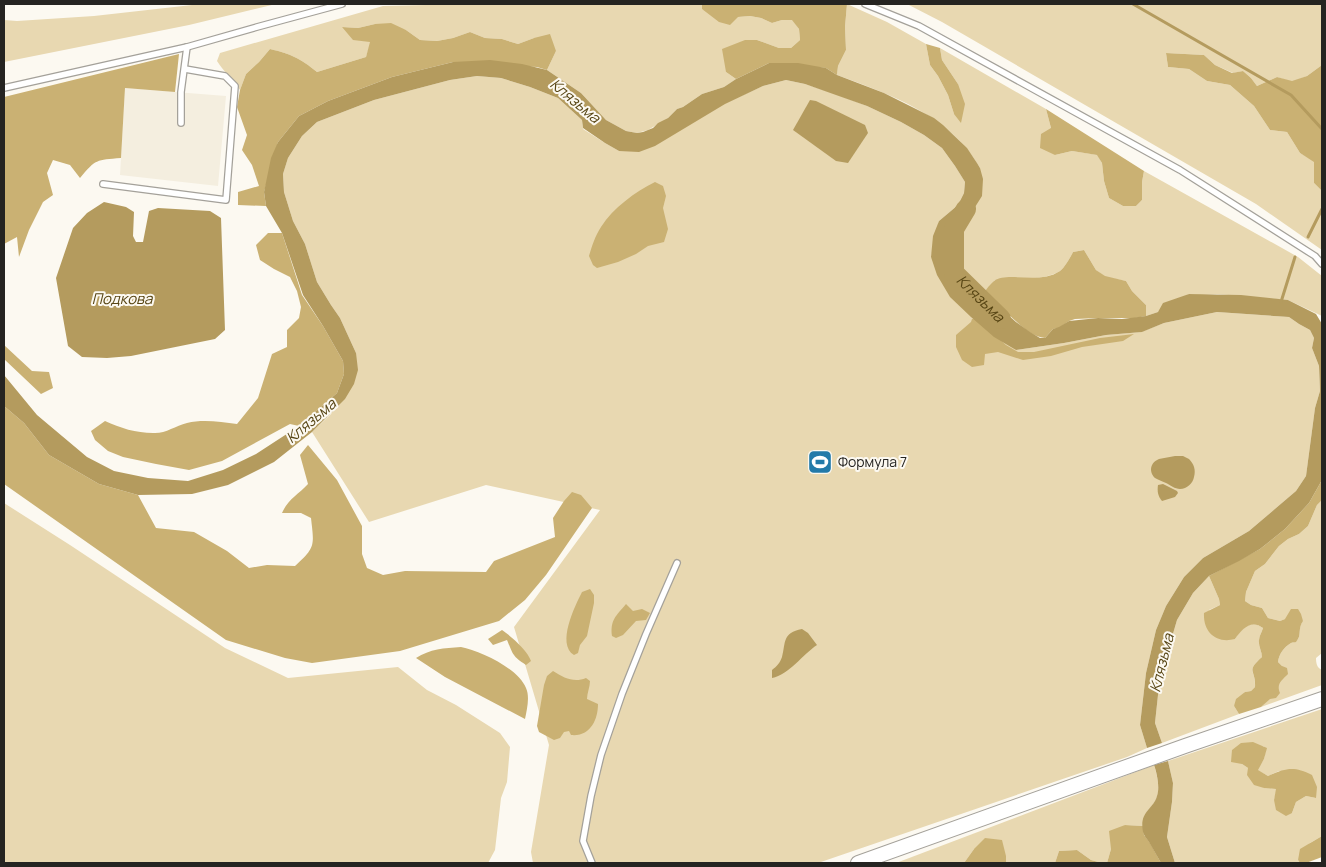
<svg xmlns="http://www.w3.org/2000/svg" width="1326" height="867" font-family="Manrope,sans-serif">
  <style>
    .built { fill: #f4eedf }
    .green { fill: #e8d8b1; fill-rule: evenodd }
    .forest { fill: #cab173 }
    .water { fill: #b49b5e }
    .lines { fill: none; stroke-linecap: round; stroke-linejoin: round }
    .stream { stroke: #b49b5e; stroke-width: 3 }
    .river { stroke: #b49b5e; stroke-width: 20 }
    .service-casing { stroke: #a4a19a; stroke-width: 8 }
    .tertiary-casing { stroke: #a4a19a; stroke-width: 16 }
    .service { stroke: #fff; stroke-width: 5.5 }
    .tertiary { stroke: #fff; stroke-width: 14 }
    .labels { text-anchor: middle; stroke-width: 4; stroke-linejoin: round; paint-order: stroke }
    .poi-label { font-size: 14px; fill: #252421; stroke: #fcf9f1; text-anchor: start }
    .water-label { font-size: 15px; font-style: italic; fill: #574514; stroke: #fcf9f1 }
  </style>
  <rect width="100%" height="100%" fill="#fcf9f1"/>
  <polygon class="built" points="125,88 226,96 218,186 120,175"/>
  <g class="green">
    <polygon points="201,4 276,4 189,25 4,62 4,20 17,21 94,16"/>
    <path d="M469 4H702V9L738 17 750 16 761 18 772 23 782 20H793L799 29 800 40 791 48H779L757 40 726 72 736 79 724 87 702 94 683 107 677 109 668 118 648 130 637 133 626 131 606 120 581 93 547 70 556 51 534 38 518 44 502 39 485 38 470 32 453 38 437 41 420 40 406 30 375 24 358 28 342 27 371 42 366 57 317 72C300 58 291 54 270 49L259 62 246 74 240 90C233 80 224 72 217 61L220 53 383 6Z"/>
    <path d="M847 4 887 22 926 44 930 65 938 76 948 95 954 114 958 84 942 60 940 48 1046 109 1051 128 1055 155 1072 151 1098 155 1102 163 1104 181 1109 198 1123 206H1136L1142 200V182L1144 171 1298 257 1322 276V316L1288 300 1217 294 1200 295 1189 294 1158 312 1146 316V305L1132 291 1126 281 1105 277 1096 270 1084 250 1073 252C1070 258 1065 267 1060 271 1045 281 1012 279 995 280L979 299 970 292 960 278 950 252V240L956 228 970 215 980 168C950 115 891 95 837 75L838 66 846 50 845 27Z"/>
    <polygon points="907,4 1322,4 1322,65 1307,76 1292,82 1277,77 1257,86 1251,78 1243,71 1233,73 1215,65 1204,55 1166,53 1168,67 1189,69 1207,81 1230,85 1254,106 1270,130 1287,132 1300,153 1314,161 1314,183 1322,191 1322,250 1256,204 942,22"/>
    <polygon points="477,76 501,78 530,87 558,98 582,120 583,129 605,143 619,151 763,86 786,80 805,84 833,93 867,106 901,122 924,135 942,148 955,166 965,182 964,193 958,205 939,221 931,257 1016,350 1064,343 1106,335 1141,332 1164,323 1217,312 1289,317 1299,324 1310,330 1314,338 1312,348 1319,366 1320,391 1315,408 1306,476 1296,491 1249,531 1203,558 1184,577 1166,606 1156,630 1146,673 1140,725 1147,748 1127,757 818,863 533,863 531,852 549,745 514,627 600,510 486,485 369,522 312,432 331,414 356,353 340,318 331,305 317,282 305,244 293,221 284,192 283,174 288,158 302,136 317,122 374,100 450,80"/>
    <path d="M1322 500V653L1316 658C1316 663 1317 668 1322 670V685L1261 707C1277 690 1279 689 1282 666L1278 662C1279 654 1284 647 1291 643 1296 641 1295 643 1298 639 1301 635 1298 628 1303 620L1285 619 1280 621 1268 618 1262 608 1251 605 1245 601 1246 592 1255 571 1265 564 1279 546 1288 539 1299 534 1308 526 1317 505Z"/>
    <polygon points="4,503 70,545 225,648 288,678 398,667 427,690 456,705 500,733 510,747 507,782 501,798 495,850 488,863 4,863"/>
    <path d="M1209 576 1219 599 1220 605 1209 610 1235 639C1242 628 1250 619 1263 628 1262 632 1259 636 1259 640 1258 646 1262 651 1262 657 1245 672 1256 669 1255 687L1251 691 1245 692 1234 706 1239 714 1162 743 1155 723 1158 695 1164 672 1165 661 1177 620 1193 593Z"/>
    <path d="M1322 709V836L1310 843 1298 860 1300 863H1175L1167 837 1172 802 1173 783 1168 761ZM1263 746 1266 749 1264 759 1257 770 1268 776 1279 771 1316 798 1306 796 1296 802 1292 813 1274 800 1277 789 1264 788 1248 768 1242 764Z"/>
    <path d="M1154 765C1157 774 1160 788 1157 797 1152 810 1144 809 1143 826L1125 825 1111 849 1107 863H1102L1091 860 1077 850 1059 851 1055 863H1006V856L974 849 964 863H896Z"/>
  </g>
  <g class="forest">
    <polygon points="702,4 847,4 845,27 846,50 838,66 837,75 826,68 769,63 736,79 726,72 722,49 745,40 757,40 779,48 791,48 800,40 799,29 792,20 782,20 772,23 761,18 750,16 738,17 730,25 719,22 702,9"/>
    <path d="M391 23 406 30 420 40 437 41 453 38 470 32 485 38 502 39 518 44 534 38 550 34 556 51 547 70 537 67 453 62 392 77 328 101 299 116 278 142 264 192 266 206 238 205V192L259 186 252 165 242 150 247 135 237 107 240 90 246 74 259 62 270 49C291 54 300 58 317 72L366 57 370 42 353 40 342 27 358 28 375 24Z"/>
    <polygon points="926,44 940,48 942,60 958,84 965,104 961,123 954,114 948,95 938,76 930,65"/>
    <polygon points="1166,53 1204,55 1215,65 1232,73 1243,71 1251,78 1257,86 1277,77 1292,81 1307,76 1322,65 1322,191 1314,183 1314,162 1300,153 1287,132 1270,130 1254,106 1230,85 1207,81 1189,69 1168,67"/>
    <path d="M179 54 175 92 125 88 121 158C96 160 96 159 80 178L70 165 53 160 47 173 53 195 43 202 29 230 19 257 17 237 4 244V97Z"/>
    <polygon points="1046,109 1144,171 1142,182 1142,200 1136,206 1123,206 1109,198 1104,181 1102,163 1097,155 1072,151 1055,155 1040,148 1041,134 1051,128"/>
    <path d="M655 182 663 186 666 196 663 208 668 229 664 242 648 246 636 254 618 262 597 268 593 265 589 256C592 246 595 236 601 227 613 208 635 192 655 182Z"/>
    <path d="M268 233H282L302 295 323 326 343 361 344 374 337 393 299 426 290 424 222 461 189 470 156 464 123 457 108 451 95 440 91 431 105 421C120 428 136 433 153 433 165 434 175 426 187 423 203 419 221 422 237 424L258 398 272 354 287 347V330L299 318 301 307 297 291 290 277 274 269 260 260 256 245Z"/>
    <path d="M1084 250 1096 270 1105 276 1126 281 1132 291 1146 305V316L1135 318H1098L1075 319 1069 321 1059 328 1053 329 1045 338C1026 336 1014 316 998 307 992 303 985 301 979 299 984 293 989 285 994 281 1008 271 1039 285 1060 271 1065 267 1070 258 1073 252Z"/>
    <polygon points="972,319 977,319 1006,345 1018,352 1034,352 1100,338 1134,334 1123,341 1082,347 1051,356 1023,360 998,352 985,354 984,365 972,367 962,360 956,347 956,335 971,322"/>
    <polygon points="4,345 32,371 49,372 53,388 41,394 4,359"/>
    <path d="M4 406 24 423 49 455 99 484 138 495 156 528 194 532 227 551 249 568 267 565 295 566C316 547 314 545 311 518L301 513H282C288 499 298 495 308 484L300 455 308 445 337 480 362 526V554L367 568 383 575 405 571 486 572 494 561 555 537 553 518 564 501 572 492 581 495 592 508 546 575 525 600 499 621 400 651 312 663 285 658 226 640 4 484Z"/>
    <path d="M1322 480V500L1317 505 1308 526 1299 534 1288 539 1279 546 1265 564 1255 571 1246 592 1245 601 1251 605 1262 608 1268 618 1280 621 1285 619 1291 609H1298L1301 614 1303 621C1298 628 1301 635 1298 639 1295 644 1296 641 1291 643 1284 647 1279 654 1278 662L1282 666 1287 668 1288 674C1282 680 1276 684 1280 693L1276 698 1270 699 1261 707 1239 714 1234 706 1236 699 1245 692 1251 691 1255 687C1256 669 1245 672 1262 657 1262 651 1258 646 1259 640 1259 636 1262 632 1263 628 1251 619 1242 629 1235 639 1216 644 1203 632 1204 613L1220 605 1219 599 1209 576 1260 549 1285 529 1309 503Z"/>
    <path d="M590 589 594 595V603L587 636 580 645 578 653 574 655C556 644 575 606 582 592Z"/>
    <path d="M626 604 633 611 642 609 650 613 646 620 636 621 623 635 616 638 612 636C610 620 616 616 626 604Z"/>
    <path d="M502 630C511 636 528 651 531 661L526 665C512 656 513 654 507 640L493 645 488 639Z"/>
    <path d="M461 647C480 651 518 668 526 688 530 697 527 709 525 719L445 677 416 658C430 649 444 648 461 647Z"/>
    <path d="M553 671C564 678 574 683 586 678L590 681C590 687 587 693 587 699L598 704C598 720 590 737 571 735L569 731 564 732 560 738 554 740 539 732 537 726 544 685 547 676Z"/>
    <path d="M1253 742 1267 748 1264 759 1258 770 1268 776C1286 768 1294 766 1312 775L1317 787 1316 798 1306 796 1296 802 1292 813 1286 816 1276 810 1274 800 1276 789 1264 788 1254 785 1247 775 1248 768 1242 764 1231 762 1232 750 1241 743Z"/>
    <polygon points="1125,825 1143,826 1144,835 1150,843 1161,863 1107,863 1111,849 1109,831"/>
    <polygon points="1322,836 1322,857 1306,863 1300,863 1298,860 1300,849"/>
    <polygon points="985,838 1002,840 1006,856 1006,863 964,863 974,849"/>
    <polygon points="1077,850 1091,860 1102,863 1055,863 1059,851"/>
  </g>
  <g class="water">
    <polygon points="490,60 522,64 547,70 581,93 606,120 626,131 637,133 643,132 653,128 658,123 668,118 677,109 683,107 702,94 724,87 736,79 769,63 798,63 826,68 837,75 884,93 934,118 943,125 967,148 977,163 980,168 983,179 982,196 970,215 956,228 950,240 950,252 955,267 962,282 974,296 999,307 1016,322 1030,332 1040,338 1045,338 1053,329 1059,327 1069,321 1098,318 1122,319 1146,316 1158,312 1163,303 1189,294 1241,295 1288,300 1316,314 1322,324 1322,480 1309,503 1285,529 1260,549 1239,561 1209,576 1193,593 1177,620 1165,661 1164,672 1158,695 1155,723 1162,743 1147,748 1140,725 1146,673 1156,630 1166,606 1184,577 1203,558 1249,531 1296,491 1306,476 1315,408 1320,391 1319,366 1312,348 1314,338 1310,330 1299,324 1289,317 1217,312 1164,323 1142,332 1106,335 1064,343 1016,350 994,337 971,317 950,297 937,275 931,257 933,236 939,221 958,205 964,193 965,182 955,166 942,148 924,135 901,122 867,106 805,84 786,80 763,86 725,104 655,146 639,152 619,151 605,143 583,128 582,120 558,98 530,87 501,78 477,76 450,80 374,100 317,122 302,136 288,158 283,174 284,192 293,221 305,244 317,282 331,305 340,318 356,353 358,370 354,384 345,399 312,432 274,462 228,485 192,494 138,495 99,484 49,455 24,423 4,406 4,375 37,415 87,457 114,471 148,478 188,481 223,470 256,454 299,426 337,393 344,374 343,361 323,326 303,295 282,233 266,206 264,192 271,158 278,142 299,116 328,101 392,77 453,62"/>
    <polygon points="810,100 816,101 865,125 868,133 848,163 836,161 793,130"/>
    <polygon points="104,202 126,207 134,212 133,236 136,242 143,242 149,211 158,208 210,211 221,218 225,330 215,339 131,356 107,358 82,357 68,346 56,278 73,228 87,213"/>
    <path d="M1175 456H1183L1189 459C1194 464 1196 470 1194 477 1193 483 1187 489 1180 489 1175 489 1170 485 1166 483 1162 481 1158 480 1155 478 1148 471 1151 462 1159 459 1164 458 1170 457 1175 456Z"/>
    <path d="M1163 484 1177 491 1178 493 1175 497 1162 501C1158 496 1157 492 1158 485Z"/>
    <path d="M802 629 808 633 817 645C803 654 789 675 772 678V670C777 666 780 663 782 657 786 642 782 633 802 629Z"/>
    <path d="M1168 761 1173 783 1172 802 1167 837 1175 863H1161C1157 856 1153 849 1149 842 1147 839 1144 836 1143 832 1139 811 1153 810 1157 796 1160 788 1157 773 1154 765Z"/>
  </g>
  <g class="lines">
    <g class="stream">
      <polyline points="1133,4 1291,95 1322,129"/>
      <polyline points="1308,237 1322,209"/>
      <polyline points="1281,302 1295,257"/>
    </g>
    <path class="river" id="s1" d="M966 209 954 229V273L1001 319"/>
    <defs>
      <g id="service">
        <polyline points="865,4 919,26 1180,170 1315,256 1322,264"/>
        <polyline points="4,88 187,47 257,27 342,4"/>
        <polyline points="181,123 181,92 187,47"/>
        <polyline points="103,184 226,200 235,86 225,76 185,69"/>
        <polyline points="592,863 583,841 591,796 601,755 622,694 646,634 677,563"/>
      </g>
      <polyline id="tertiary" points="858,863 1185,746 1322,699"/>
    </defs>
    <use href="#service" class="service-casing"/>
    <use href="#tertiary" class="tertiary-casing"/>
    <use href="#service" class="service"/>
    <use href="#tertiary" class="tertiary"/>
  </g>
  <defs>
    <symbol id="stadium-square" viewBox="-11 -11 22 22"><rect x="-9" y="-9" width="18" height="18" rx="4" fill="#237aa9" stroke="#fcf9f1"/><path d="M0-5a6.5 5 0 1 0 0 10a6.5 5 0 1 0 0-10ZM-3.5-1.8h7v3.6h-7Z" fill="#fff"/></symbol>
  </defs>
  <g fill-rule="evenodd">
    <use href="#stadium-square" x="806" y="448" width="28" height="28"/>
  </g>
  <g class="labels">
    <g class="poi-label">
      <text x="838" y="467">Формула 7</text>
    </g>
    <g class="water-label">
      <text transform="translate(575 101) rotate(40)" y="5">Клязьма</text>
      <text dy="5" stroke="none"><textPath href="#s1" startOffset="104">Клязьма</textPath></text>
      <text x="122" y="304">Подкова</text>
      <text transform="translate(311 421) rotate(-40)" y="5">Клязьма</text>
      <text transform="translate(1162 663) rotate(-76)" y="5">Клязьма</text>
    </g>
  </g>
  <rect width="1326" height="867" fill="none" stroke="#252421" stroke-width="10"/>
</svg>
